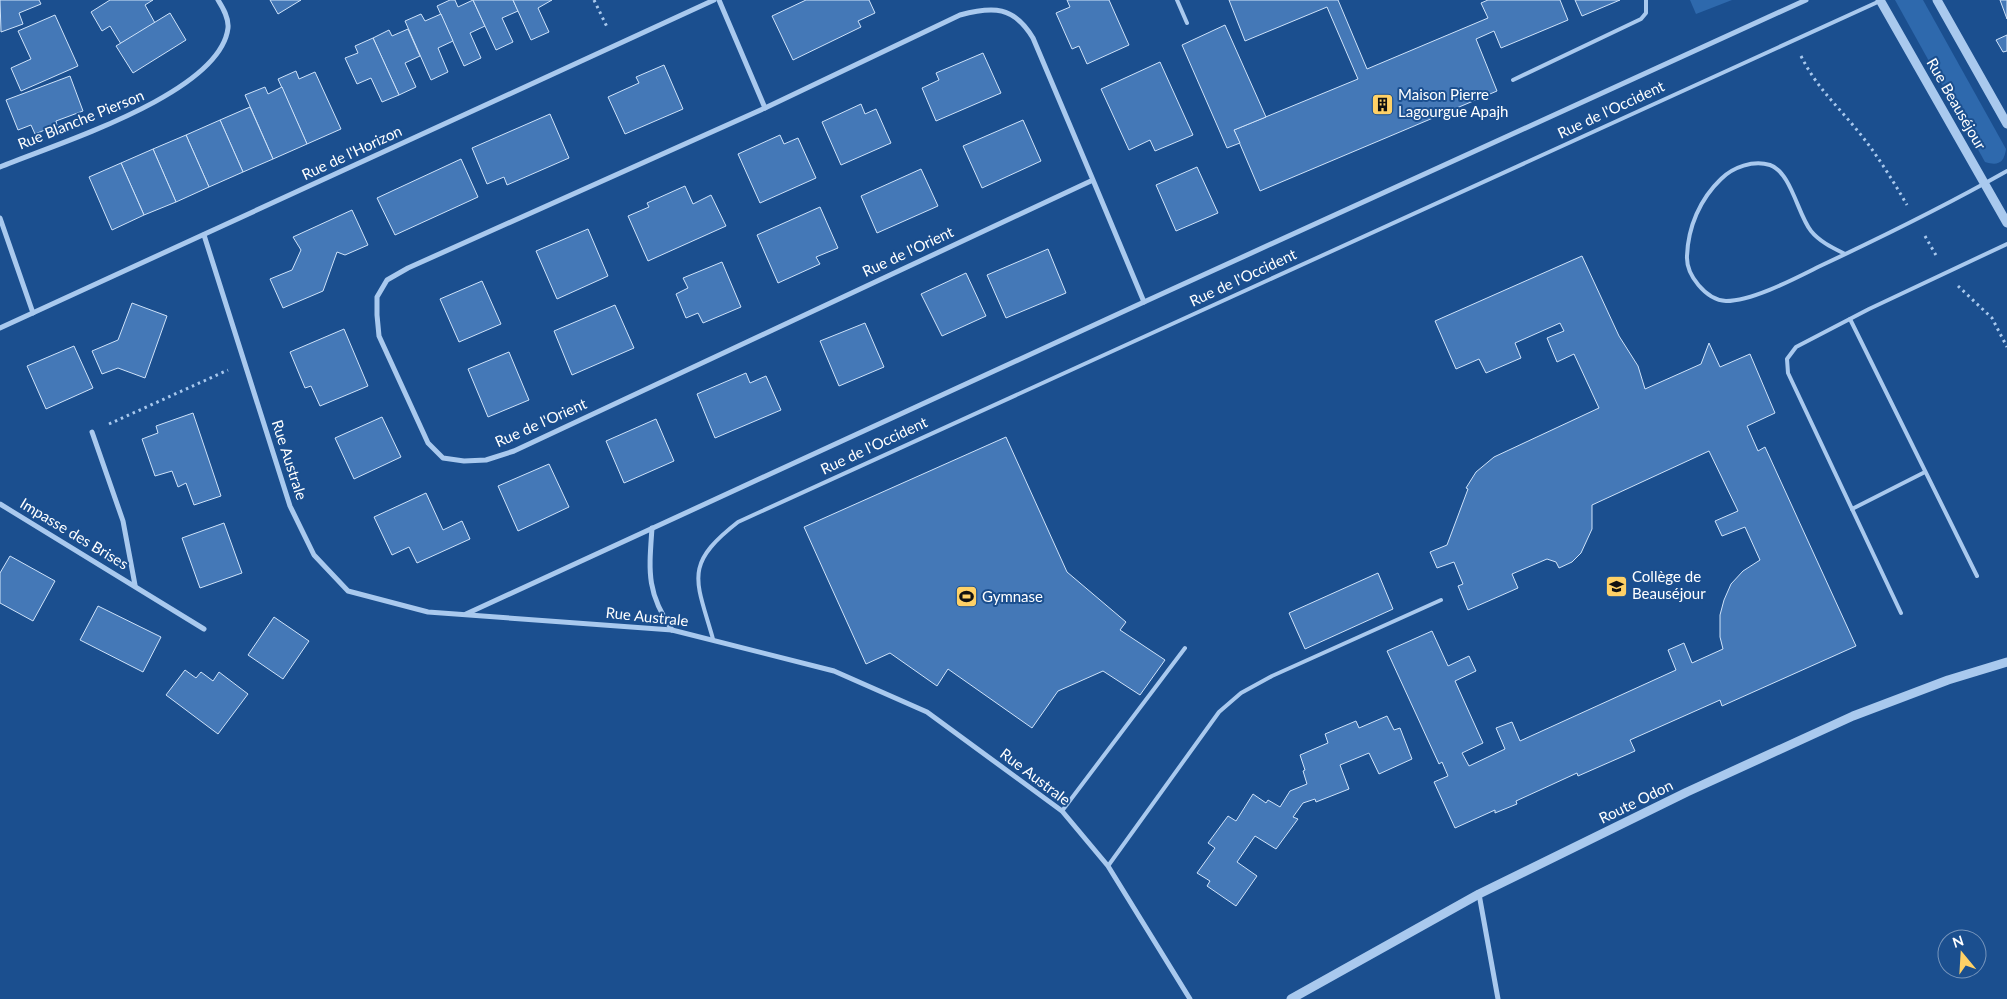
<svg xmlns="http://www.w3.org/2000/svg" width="2007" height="999" font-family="Lato,sans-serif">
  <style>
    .green { fill: #2e69ad }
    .building { fill: #4478b7; stroke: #cfe3fa }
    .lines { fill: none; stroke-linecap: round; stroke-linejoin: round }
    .path { stroke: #a9c9ee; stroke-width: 3; stroke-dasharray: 2.5 4; stroke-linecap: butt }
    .service { stroke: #a9c9ee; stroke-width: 4 }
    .minor { stroke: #a9c9ee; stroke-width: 5 }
    .tertiary { stroke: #a9c9ee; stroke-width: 9 }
    .labels { text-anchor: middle; stroke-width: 4; stroke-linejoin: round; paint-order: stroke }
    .poi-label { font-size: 15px; fill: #fff; stroke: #1b4f8f; text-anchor: start }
    .street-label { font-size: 15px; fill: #fff; stroke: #1b4f8f }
  </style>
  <rect width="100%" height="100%" fill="#1b4f8f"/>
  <g class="green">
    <polygon points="1690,0 1732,0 1696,14"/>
    <path d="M1895 0H1923L2006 149C2004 163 1998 166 1985 162Z"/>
  </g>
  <g class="building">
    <polygon points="0,0 39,0 41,4 19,13 23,24 1,32"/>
    <polygon points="110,0 153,0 145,5 155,23 121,44 110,26 102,31 91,12"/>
    <polygon points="270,0 301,0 278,14"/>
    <polygon points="450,0 455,0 458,7 473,0 485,26 470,33 481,58 464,66 437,6"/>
    <polygon points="473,0 513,0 518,11 502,18 513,42 496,50"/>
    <polygon points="513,0 552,0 538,8 549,32 531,40"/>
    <polygon points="806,0 869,0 875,13 858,21 861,27 793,60 772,16"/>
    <polygon points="1067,0 1109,0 1129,45 1087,64 1079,46 1072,49 1056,13 1070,7"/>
    <polygon points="1229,0 1338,0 1367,69 1488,18 1481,3 1488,0 1560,0 1568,20 1501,48 1494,31 1476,39 1497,91 1260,191 1234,130 1358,79 1327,7 1245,41"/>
    <polygon points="1575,0 1620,0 1582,16"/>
    <polygon points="2000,0 2007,0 2007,19"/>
    <polygon points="170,13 186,40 133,73 116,46"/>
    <polygon points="421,14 425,21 441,14 453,41 438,48 448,72 431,80 405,21"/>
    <polygon points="55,15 78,66 21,91 11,68 31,59 18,31"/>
    <polygon points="1225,25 1266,117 1234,130 1240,143 1227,148 1182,45"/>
    <polygon points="408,29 420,56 405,63 416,87 399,95 373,38 389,30 392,36"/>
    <polygon points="2007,35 2007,51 2003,52 1996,40"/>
    <polygon points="373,38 399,95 382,102 371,78 357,84 345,58 358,53 355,46"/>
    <polygon points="983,53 1001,93 936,121 922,88 939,80 936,73"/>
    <polygon points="1160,62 1193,135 1155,151 1150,140 1129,150 1101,89"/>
    <polygon points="664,65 683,109 625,134 608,97 639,83 636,77"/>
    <polygon points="296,71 299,79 315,72 341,129 307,144 278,79"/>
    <polygon points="70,76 83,111 56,121 57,125 35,134 31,125 18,130 6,100"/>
    <polygon points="265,87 268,94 282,87 307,144 273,159 245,95"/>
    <polygon points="861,104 865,114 876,109 891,143 841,165 822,122"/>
    <polygon points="250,107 273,159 243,172 220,120"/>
    <polygon points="550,114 569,158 507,185 504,177 487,184 472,148"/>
    <polygon points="220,120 243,172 209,187 186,135"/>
    <polygon points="1023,120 1041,161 982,188 963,146"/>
    <polygon points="186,135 209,187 176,202 153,149"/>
    <polygon points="780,135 784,144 798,138 816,178 760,203 738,154"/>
    <polygon points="153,149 176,202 144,215 121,163"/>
    <polygon points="461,159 478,197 395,235 377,198"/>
    <polygon points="121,163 144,215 112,230 89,177"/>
    <polygon points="1197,167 1218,213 1176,231 1156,185"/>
    <polygon points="921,169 938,206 877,233 861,196"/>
    <polygon points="685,186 693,204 711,195 726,226 648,261 628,216 649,207 647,203"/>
    <polygon points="820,207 838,248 816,257 820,264 778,283 757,235"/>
    <polygon points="352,210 368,245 345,255 337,252 323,291 283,308 270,279 292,270 301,250 293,237"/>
    <polygon points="588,229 608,276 557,299 536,251"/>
    <polygon points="1048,249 1066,293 1006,318 987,275"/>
    <polygon points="1582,256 1619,336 1638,366 1645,389 1701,364 1709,343 1720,367 1750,354 1775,413 1747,426 1758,451 1765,447 1856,646 1722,706 1720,700 1630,740 1635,751 1578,776 1577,773 1516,801 1517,804 1495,813 1495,810 1455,828 1434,782 1448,776 1442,762 1439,764 1387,651 1432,631 1448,666 1469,656 1476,671 1455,681 1483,743 1462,753 1469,766 1505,749 1496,728 1512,722 1520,741 1676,670 1668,650 1684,643 1692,663 1723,649 1720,637 1720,615 1724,600 1731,584 1743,571 1760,560 1745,527 1722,536 1715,521 1738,511 1709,451 1592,505 1592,529 1581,553 1572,562 1559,568 1556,562 1547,559 1512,574 1518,588 1468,610 1458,586 1463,584 1454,562 1437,568 1430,552 1447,545 1468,489 1466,488 1476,472 1494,457 1599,408 1574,354 1557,362 1547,338 1564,331 1560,323 1515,343 1521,358 1486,373 1479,359 1456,369 1435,321"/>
    <polygon points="722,262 741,307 703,323 698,313 686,318 676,294 688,288 683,278"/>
    <polygon points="966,273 986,316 942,336 921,294"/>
    <polygon points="482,281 501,324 459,342 440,299"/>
    <polygon points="132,303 167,316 145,378 118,368 102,374 92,351 118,340"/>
    <polygon points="615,305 634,348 572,375 554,331"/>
    <polygon points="865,323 884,367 839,386 820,341"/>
    <polygon points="344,329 368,386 320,406 311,386 305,388 290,352"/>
    <polygon points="74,346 93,388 46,409 27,366"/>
    <polygon points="509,352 529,400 488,417 468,369"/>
    <polygon points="746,373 750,383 766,376 781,410 715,438 697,394"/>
    <polygon points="193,413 221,496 194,505 186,483 178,487 172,471 155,476 142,439 158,433 156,426"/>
    <polygon points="382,417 401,457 354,479 335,438"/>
    <polygon points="656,419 674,461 624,483 606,441"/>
    <polygon points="1006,437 1067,572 1126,622 1120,630 1165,660 1140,695 1103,671 1058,691 1032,728 948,669 937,686 890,653 866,664 804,527"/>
    <polygon points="549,464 569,507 518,531 498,486"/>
    <polygon points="426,493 443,530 462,521 470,539 417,563 409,547 392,555 374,517"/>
    <polygon points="224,523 242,573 200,588 182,538"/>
    <polygon points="10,556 55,581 33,621 0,603 0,573"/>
    <polygon points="1378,573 1393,609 1305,649 1289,613"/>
    <polygon points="98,606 161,637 143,672 80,640"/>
    <polygon points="274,617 309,641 283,679 248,655"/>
    <polygon points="185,670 196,678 201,672 213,681 219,672 248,694 218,734 166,695"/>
    <polygon points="1387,716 1394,730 1400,728 1412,759 1379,774 1369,753 1340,765 1349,789 1316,802 1315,799 1303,803 1293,817 1298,819 1276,849 1255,836 1237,862 1257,876 1236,906 1207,886 1210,881 1197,873 1215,848 1208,843 1228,816 1236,821 1253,794 1266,803 1268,800 1280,807 1290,791 1307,784 1303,771 1305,770 1300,755 1328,743 1325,734 1356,721 1359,728"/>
  </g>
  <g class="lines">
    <g class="path">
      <polyline points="594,0 608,29"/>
      <path d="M1801 56C1817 88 1835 103 1857 130 1876 153 1892 179 1907 205"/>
      <polyline points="1925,236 1937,257"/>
      <polyline points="1958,286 1992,318 2007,347"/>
      <polyline points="109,424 228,370"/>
    </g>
    <g class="service">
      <polyline points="1177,0 1187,23"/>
      <polyline points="1513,80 1641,19 1646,13 1646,0"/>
      <path d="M1845 254C1833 248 1820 242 1811 231 1798 215 1791 172 1770 165 1753 160 1733 167 1721 179 1700 199 1688 227 1687 256 1686 275 1706 300 1726 301 1752 301 1794 279 1818 267 1882 237 1945 206 2007 171"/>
      <polyline points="1850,319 1977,576"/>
      <polyline points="1852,509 1925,472"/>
      <polyline points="1901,613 1788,373 1787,359 1796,347 1869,309 2007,244"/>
      <path d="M713 639C696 579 683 565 738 522L1880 1"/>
      <polyline points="1062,811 1185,648"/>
      <polyline points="1108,866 1219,712 1241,693 1272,676 1441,600"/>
    </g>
    <g class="minor">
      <polyline points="719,0 765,108"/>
      <path d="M0 167C55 144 220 94 228 28 229 18 223 8 218 0"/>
      <path d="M1093 180 1033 38C1014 6 993 6 960 15L765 108 408 268 387 280 377 297V315L379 336 428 443 443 458 464 461 486 460 514 451 1093 180 1144 302"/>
      <polyline points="0,218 33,313"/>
      <polyline points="204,235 290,506 314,555 348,591 428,612 672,630 834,671 927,712 1062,811 1108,866 1190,999"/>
      <polyline points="0,328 714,0"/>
      <polyline points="92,432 123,521 135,585"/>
      <polyline points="0,504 204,629"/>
      <path d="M652 528C649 571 646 592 672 630"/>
      <polyline points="466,614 1144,302 1806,0"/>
      <polyline points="1479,894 1498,999"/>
    </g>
    <g class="tertiary">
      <polyline points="1880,0 2007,223"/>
      <polyline points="1937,0 2007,124"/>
      <polyline points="1291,999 1479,894 1687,792 1853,716 1948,680 2007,662"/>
    </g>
  </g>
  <defs>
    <symbol id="building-square" viewBox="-11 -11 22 22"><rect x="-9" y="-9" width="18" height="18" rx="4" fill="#ffd166" stroke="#1b4f8f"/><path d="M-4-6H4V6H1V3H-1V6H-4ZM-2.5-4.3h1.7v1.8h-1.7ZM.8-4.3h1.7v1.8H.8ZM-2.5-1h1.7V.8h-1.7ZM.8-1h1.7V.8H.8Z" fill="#111"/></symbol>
    <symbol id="school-square" viewBox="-11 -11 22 22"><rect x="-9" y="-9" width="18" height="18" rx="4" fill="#ffd166" stroke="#1b4f8f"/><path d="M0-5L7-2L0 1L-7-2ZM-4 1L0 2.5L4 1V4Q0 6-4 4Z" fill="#111"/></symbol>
    <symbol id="stadium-square" viewBox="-11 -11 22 22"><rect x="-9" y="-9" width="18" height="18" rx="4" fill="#ffd166" stroke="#1b4f8f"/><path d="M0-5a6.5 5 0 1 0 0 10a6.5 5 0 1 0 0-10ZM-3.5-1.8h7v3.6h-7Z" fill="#111"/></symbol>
  </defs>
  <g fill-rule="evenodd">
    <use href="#building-square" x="1370" y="92" width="25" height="25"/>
    <use href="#school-square" x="1604" y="574" width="25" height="25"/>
    <use href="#stadium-square" x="954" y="584" width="25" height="25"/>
  </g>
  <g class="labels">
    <g class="poi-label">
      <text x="1398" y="100">Maison Pierre<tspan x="1398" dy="17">Lagourgue Apajh</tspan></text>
      <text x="1632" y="582">Collège de<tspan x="1632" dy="17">Beauséjour</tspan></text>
      <text x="982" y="602">Gymnase</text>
    </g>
    <g class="street-label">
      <text transform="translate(1956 104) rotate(60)" y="5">Rue Beauséjour</text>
      <text transform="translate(1611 110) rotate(-25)" y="5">Rue de l'Occident</text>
      <text transform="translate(81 120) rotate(-22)" y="5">Rue Blanche Pierson</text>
      <text transform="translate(352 153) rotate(-25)" y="5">Rue de l'Horizon</text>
      <text transform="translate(908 252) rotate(-25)" y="5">Rue de l'Orient</text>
      <text transform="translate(1243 278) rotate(-25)" y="5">Rue de l'Occident</text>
      <text transform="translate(541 423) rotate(-24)" y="5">Rue de l'Orient</text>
      <text transform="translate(874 446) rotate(-25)" y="5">Rue de l'Occident</text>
      <text transform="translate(289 460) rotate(72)" y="5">Rue Australe</text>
      <text transform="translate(74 534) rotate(31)" y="5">Impasse des Brises</text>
      <text transform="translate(647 617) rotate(6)" y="5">Rue Australe</text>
      <text transform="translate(1035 777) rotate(37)" y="5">Rue Australe</text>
      <text transform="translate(1636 802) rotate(-26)" y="5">Route Odon</text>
    </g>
  </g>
  <g transform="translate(1962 954) rotate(342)"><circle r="24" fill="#1b4f8f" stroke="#7695bc"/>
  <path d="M0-4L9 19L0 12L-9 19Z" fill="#ffd166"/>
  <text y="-8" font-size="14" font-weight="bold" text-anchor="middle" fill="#ffffff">N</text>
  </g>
</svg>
